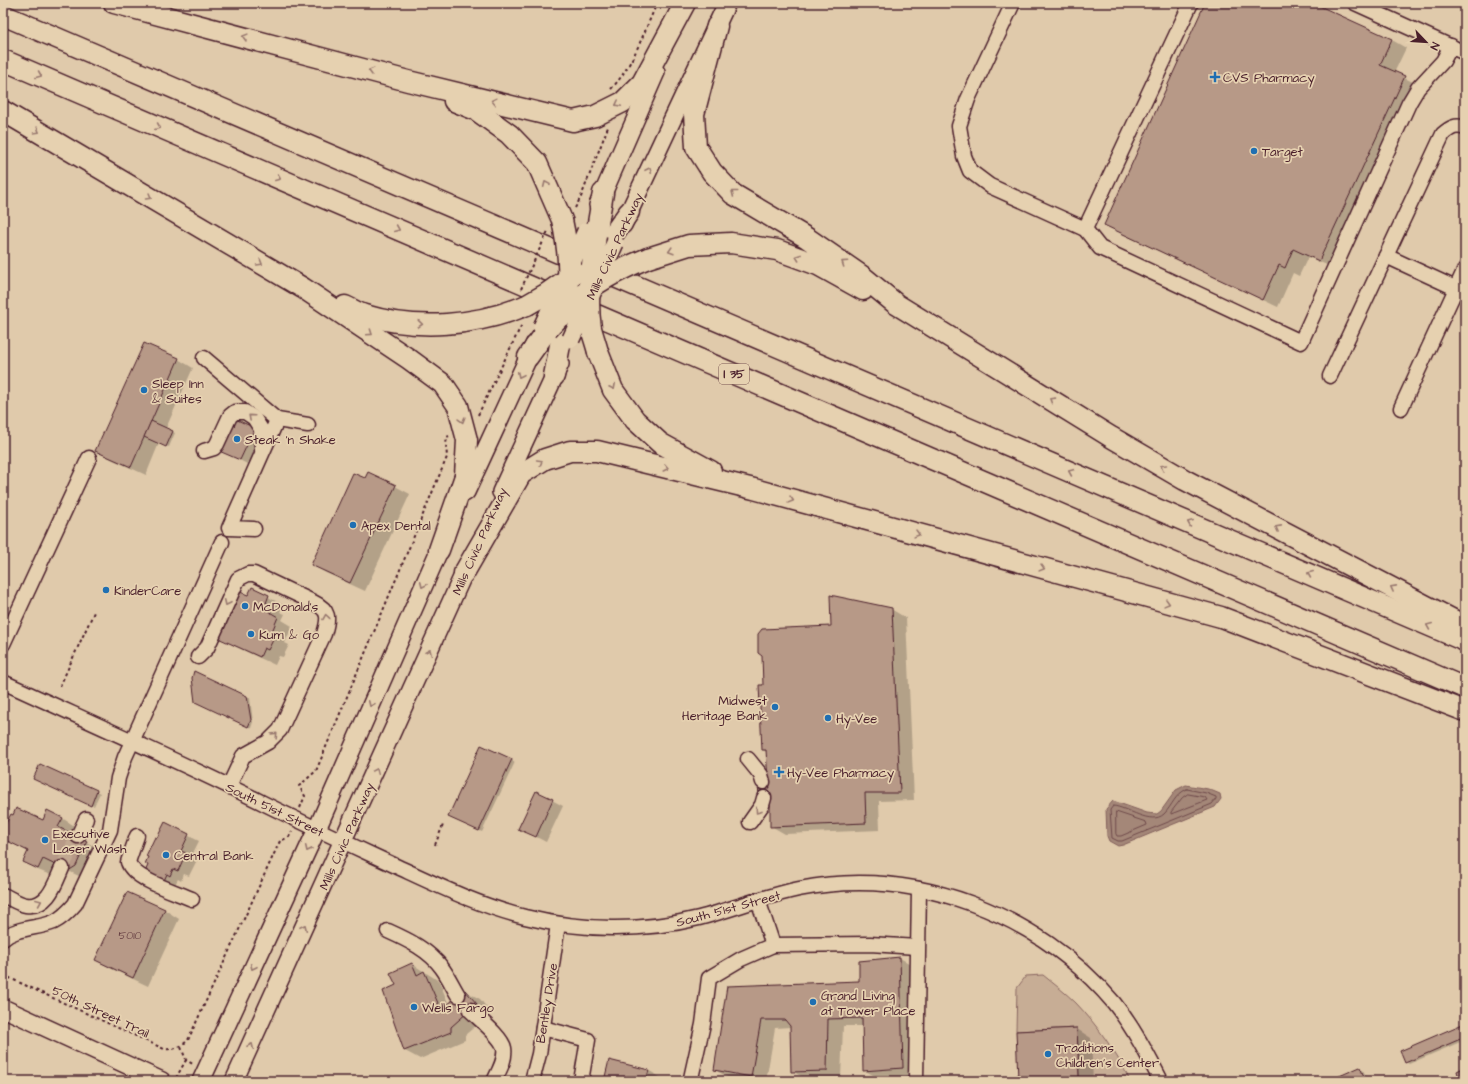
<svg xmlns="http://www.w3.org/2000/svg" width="1468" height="1084" font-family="'Architects Daughter',sans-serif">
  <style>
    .green { fill: #c7ad95; stroke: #886660 }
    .water { fill: #a48778; stroke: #805d59 }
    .shadow { fill: #0003 }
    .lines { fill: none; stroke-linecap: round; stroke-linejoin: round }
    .shore { stroke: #6e494a; stroke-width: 1 }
    .building { fill: #b79987; stroke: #4a1f2b }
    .minor-tunnel { stroke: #c2a891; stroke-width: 14; stroke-dasharray: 14 7; stroke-linecap: butt }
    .minor-casing { stroke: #4a1f2b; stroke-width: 17 }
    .major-casing { stroke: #4a1f2b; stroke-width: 20 }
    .highway-casing { stroke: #4a1f2b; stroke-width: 23 }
    .path { stroke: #4a1f2b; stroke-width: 2; stroke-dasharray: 3 3; stroke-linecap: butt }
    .minor { stroke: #e6d1b0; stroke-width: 14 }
    .major { stroke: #e6d1b0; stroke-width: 17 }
    .highway { stroke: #e6d1b0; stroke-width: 20 }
    .major-bridge-casing { stroke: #4a1f2b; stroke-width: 20; stroke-linecap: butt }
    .highway-bridge-casing { stroke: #4a1f2b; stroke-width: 23; stroke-linecap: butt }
    .path-bridge { stroke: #4a1f2b; stroke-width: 2; stroke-dasharray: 3 3; stroke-linecap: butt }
    .major-bridge { stroke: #e6d1b0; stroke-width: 17 }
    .highway-bridge { stroke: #e6d1b0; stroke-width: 20 }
    .oneway { stroke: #98786e }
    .poi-dot { fill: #1f6fb2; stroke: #e6d1b0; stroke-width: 1.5 }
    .labels { text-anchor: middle; stroke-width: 3.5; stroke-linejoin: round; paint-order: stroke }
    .number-label { font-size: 11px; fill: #653e42 }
    .shield { fill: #e6d1b0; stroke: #795453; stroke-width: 1 }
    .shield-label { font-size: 12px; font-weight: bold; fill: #4a1f2b }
    .poi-label { font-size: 13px; fill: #4a1f2b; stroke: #e6d1b0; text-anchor: start }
    .street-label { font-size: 13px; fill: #4a1f2b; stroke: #e6d1b0 }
  </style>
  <rect width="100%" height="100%" fill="#e0caab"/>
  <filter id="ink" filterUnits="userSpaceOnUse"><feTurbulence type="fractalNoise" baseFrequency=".025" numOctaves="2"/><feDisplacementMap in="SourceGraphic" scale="8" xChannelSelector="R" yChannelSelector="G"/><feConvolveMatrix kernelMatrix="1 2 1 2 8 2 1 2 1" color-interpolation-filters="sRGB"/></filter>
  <g filter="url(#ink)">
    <path class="green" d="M1043 975C1054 984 1066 993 1076 1003 1097 1025 1117 1053 1130 1081H1018V1079L1079 1077 1077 1028 1016 1031 1017 988 1026 976Z"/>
    <polygon class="water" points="1186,785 1208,789 1220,794 1221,799 1215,807 1123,845 1118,846 1109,841 1107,836 1106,809 1113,801 1147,813 1157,814 1161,811 1176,790"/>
    <g class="shadow">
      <polygon points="1206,3 1311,3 1392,40 1406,48 1394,73 1419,85 1334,268 1308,257 1299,276 1293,273 1278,307 1120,233 1106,224"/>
      <polygon points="178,359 193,368 166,428 175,433 169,447 159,443 146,475 111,459 96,451"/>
      <polygon points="234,419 265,435 251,466 220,450"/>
      <polygon points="366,479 395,486 410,494 365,591 326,573 312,565"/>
      <polygon points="253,589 283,605 280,612 285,614 282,620 292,626 285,643 289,645 283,657 279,656 275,665 234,646 220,637 249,597"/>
      <polygon points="891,609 906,618 914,800 879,801 880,830 785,834 771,826 771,804 760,798 769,782 767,752 762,750 764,686 832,626"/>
      <polygon points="247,697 250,698 253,722 251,728 199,703"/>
      <polygon points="482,747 515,762 482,832 452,818"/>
      <polygon points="40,765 100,793 94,806 37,780"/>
      <polygon points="537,792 563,806 546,842 519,828"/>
      <polygon points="62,818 76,827 73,835 101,850 83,878 58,866 53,876 38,870 24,861 29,852 4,839 6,834 3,832 43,821"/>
      <polygon points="165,824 199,841 191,857 197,860 189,876 184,874 181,881 178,879 172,890 155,882 158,839"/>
      <polygon points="127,893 165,910 179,919 148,986 110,968 96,960"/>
      <polygon points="900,958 914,966 917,1076 878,1078 864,1070 863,1026 843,1026 841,1079 806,1079 792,1071 791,1027 775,1028 766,1081 745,1081 729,1078 715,1070 728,987 860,982 860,962"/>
      <polygon points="412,964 439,981 449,1005 465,991 480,999 491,1013 465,1035 465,1040 420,1059 405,1051 385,992 397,986"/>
      <polygon points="1465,1025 1465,1040 1409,1064 1406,1062"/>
      <polygon points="1077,1029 1091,1038 1093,1081 1023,1081 1019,1079"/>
      <polygon points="1360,1068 1363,1070 1368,1080 1330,1081"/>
      <polygon points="648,1070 663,1079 662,1081 605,1081"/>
    </g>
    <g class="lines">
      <g class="shore">
        <path d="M1187 789 1206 793 1216 797V799L1212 804 1122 841H1118L1112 838 1110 810 1113 806C1127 807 1151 826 1164 814 1173 805 1174 795 1187 789Z"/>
        <polygon points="1188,794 1205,797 1207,800 1171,814 1171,812 1182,798"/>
        <polygon points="1116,812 1146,822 1147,825 1121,836 1117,836 1116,834"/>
      </g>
    </g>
    <g class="building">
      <polygon points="1205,3 1313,3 1392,39 1380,65 1405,76 1319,261 1293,249 1285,268 1279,265 1263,300 1104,225"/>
      <polygon points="144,343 179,358 131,467 95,451"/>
      <polygon points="233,418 255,428 240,460 219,451"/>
      <polygon points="151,421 173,431 166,447 144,437"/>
      <polygon points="368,472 396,485 350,583 311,565 353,473 365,478"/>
      <polygon points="252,587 269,595 266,603 271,605 268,611 278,617 271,634 275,636 268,650 264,648 260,657 218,638 240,592 248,595"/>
      <polygon points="830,595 892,608 900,793 865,793 866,823 770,827 770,797 759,798 758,782 768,781 766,750 762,750 759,685 763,685 762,656 758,653 758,634 762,629 831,626"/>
      <polygon points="194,671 247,696 251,720 248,727 195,702 192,678"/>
      <polygon points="481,745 512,759 479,831 448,817"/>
      <polygon points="40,764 97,790 91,806 33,779"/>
      <polygon points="536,791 553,799 536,837 518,829"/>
      <polygon points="16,808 43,820 47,810 63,818 58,827 87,841 76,866 68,871 43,859 38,869 23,862 28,851 3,839 5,834 3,833 3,829 11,814 13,815"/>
      <polygon points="165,822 189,834 181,851 186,853 178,871 173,869 170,876 167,874 162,885 143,877 148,865 145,864 148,857 146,856 155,837 157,838"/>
      <polygon points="127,892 165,909 133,978 95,960"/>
      <polygon points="900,957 903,1068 863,1071 862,1018 828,1019 827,1071 791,1072 790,1026 785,1020 761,1020 751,1077 714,1070 727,986 859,981 859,961"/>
      <polygon points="412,963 417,975 424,971 441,1010 465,990 477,1004 451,1027 451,1032 404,1051 383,991 396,985 390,973"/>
      <polygon points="1465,1023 1465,1037 1405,1063 1400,1051"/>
      <polygon points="1077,1028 1079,1077 1018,1079 1016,1031"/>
      <polygon points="609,1060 649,1070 646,1081 604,1081"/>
      <polygon points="1360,1067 1365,1079 1360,1081 1328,1081"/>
      <polygon points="1465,1067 1465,1081 1455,1081 1455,1080 1459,1078 1457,1071"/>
    </g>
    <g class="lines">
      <polyline class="minor-tunnel" points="62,868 78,836"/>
      <defs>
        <g id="minor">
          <polyline points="1013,3 968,99 959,126 964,156 970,171 990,186 1085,229 1100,248 1301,342 1409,103 1418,88 1443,61 1451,46"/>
          <polyline points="1355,3 1465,53"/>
          <polyline points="1085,229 1191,3"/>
          <polyline points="1386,256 1464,292"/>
          <polyline points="204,358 277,420 229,528 254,529"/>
          <path d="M1330 376 1443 134C1450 128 1456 124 1465 128"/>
          <polyline points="1401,408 1465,269"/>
          <polyline points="277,420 308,425"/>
          <polyline points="204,451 214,448 217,444 230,416 235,412 245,412 254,418 261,429 262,450"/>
          <polyline points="3,644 89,458"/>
          <path d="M198 657 207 648 238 579 248 574H254L313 602C330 610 329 618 324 634L280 730 268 742 243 756 229 786"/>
          <path d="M3 682C90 722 177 760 263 803 307 825 353 846 398 867 439 886 480 906 525 917 581 931 643 932 699 918 733 909 765 896 799 889 915 866 1038 913 1114 1003 1133 1027 1147 1054 1161 1081"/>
          <polyline points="748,759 761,775 763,782"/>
          <polyline points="750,822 762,805 764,798"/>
          <polyline points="78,836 86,819"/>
          <path d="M137 836 128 862C134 880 174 891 192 899"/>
          <path d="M3 895C10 898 19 904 26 905 48 908 55 884 62 868"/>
          <path d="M388 931C408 940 429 950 442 968 448 976 453 987 458 995"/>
          <path d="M3 939C16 927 37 929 54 922 62 918 69 911 75 904L110 830 118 778 125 757 222 542"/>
          <polyline points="773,945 870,944 917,947"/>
          <path d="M470 1010C479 1019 502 1037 504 1048 506 1059 499 1071 494 1081"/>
          <polyline points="543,1028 588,1040 581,1081"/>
          <polyline points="532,1081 539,1054 558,924"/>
          <polyline points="692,1081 691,1078 703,1024 709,978 741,959 773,945 758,900"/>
          <polyline points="916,1081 919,889"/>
        </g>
        <g id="major">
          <polyline points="598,205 656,72"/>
          <polyline points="623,225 727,3"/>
          <polyline points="466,492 534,345"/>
          <polyline points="501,492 560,364"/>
          <polyline points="3,1008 162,1081"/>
          <polyline points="201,1081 317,829 445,537"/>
          <polyline points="234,1081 469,562"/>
        </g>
        <g id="highway">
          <polyline points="114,3 408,81 573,121 595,116 623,102 642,83 685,3"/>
          <polyline points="3,15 1465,641"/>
          <polyline points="717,26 694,114 696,147 712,172 733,194 807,238 862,276 896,304 1111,437 1185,480 1465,626"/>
          <polyline points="3,60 1465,688"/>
          <polyline points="454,101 476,110 509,134 537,163 562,220"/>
          <polyline points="3,111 303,288 409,359 443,384 458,406 467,440 465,476 439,550"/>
          <polyline points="596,235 603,193"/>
          <polyline points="609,240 629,212"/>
          <polyline points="648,258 689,245 731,243 777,250 818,265 863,290"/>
          <path d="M345 306C352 309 358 313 365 315 417 331 477 326 527 305"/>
          <polyline points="598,352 613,390 635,420 660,443 711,471"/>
          <polyline points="528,357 548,329"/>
          <polyline points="554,376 562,335"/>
          <polyline points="464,573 521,474 545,459 570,451 597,451 754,489 1221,617 1465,711"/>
        </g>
      </defs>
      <use href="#minor" class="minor-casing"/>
      <use href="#major" class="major-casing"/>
      <use href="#highway" class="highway-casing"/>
      <g class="path">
        <path d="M611 89C633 66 644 32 657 3"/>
        <polyline points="575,208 581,197 608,127"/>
        <polyline points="478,415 522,324"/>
        <polyline points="60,686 94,612"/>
        <polyline points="300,808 305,796 299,786 316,771 447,457 446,444 447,437 449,436"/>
        <polyline points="435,845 443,825"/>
        <path d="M3 975 164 1049C174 1050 181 1047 188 1040L280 841 289 837 292 831"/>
        <polyline points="181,1047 186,1060 193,1064"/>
        <polyline points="176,1078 186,1060"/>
      </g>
      <use href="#minor" class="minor"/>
      <use href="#major" class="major"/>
      <use href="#highway" class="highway"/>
      <defs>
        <g id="major-bridge">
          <polyline points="569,269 586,231"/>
          <polyline points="542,327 562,284"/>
          <polyline points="571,339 615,243"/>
        </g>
        <g id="highway-bridge">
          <path d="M562 220C570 257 570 279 564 315"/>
          <path d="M596 235C592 266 586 297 591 328 593 336 596 344 598 352"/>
          <polyline points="527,305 546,294 576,273"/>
          <path d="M548 329C557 320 566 309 576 300 597 281 623 268 648 258"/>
        </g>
      </defs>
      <use href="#major-bridge" class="major-bridge-casing"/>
      <use href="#highway-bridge" class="highway-bridge-casing"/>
      <polyline class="path-bridge" points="521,289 548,231"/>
      <use href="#major-bridge" class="major-bridge"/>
      <use href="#highway-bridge" class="highway-bridge"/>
    </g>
    <defs><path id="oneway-chevron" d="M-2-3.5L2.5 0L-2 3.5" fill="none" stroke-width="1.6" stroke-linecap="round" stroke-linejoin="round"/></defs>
    <g class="oneway">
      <use href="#oneway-chevron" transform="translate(245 37) rotate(-165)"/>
      <use href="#oneway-chevron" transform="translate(371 71) rotate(-165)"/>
      <use href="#oneway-chevron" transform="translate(39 75) rotate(23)"/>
      <use href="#oneway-chevron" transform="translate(494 101) rotate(-166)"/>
      <use href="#oneway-chevron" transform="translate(618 104) rotate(153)"/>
      <use href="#oneway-chevron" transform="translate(158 127) rotate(23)"/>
      <use href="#oneway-chevron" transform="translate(37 131) rotate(31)"/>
      <use href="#oneway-chevron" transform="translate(649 170) rotate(-65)"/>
      <use href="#oneway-chevron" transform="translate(278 178) rotate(23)"/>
      <use href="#oneway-chevron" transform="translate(546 184) rotate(-114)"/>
      <use href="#oneway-chevron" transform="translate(734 193) rotate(-142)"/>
      <use href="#oneway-chevron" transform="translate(149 197) rotate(31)"/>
      <use href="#oneway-chevron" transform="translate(397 229) rotate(23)"/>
      <use href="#oneway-chevron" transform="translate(671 251) rotate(163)"/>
      <use href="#oneway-chevron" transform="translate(798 257) rotate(-160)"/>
      <use href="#oneway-chevron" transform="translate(260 263) rotate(31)"/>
      <use href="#oneway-chevron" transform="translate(844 263) rotate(-146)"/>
      <use href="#oneway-chevron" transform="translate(420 324) rotate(5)"/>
      <use href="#oneway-chevron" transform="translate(370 333) rotate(34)"/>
      <use href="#oneway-chevron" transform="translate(520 375) rotate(115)"/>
      <use href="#oneway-chevron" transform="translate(613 387) rotate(63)"/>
      <use href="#oneway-chevron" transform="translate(1052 400) rotate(-148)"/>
      <use href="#oneway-chevron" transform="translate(251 417) rotate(-138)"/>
      <use href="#oneway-chevron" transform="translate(462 420) rotate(74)"/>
      <use href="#oneway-chevron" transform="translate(540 462) rotate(-30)"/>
      <use href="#oneway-chevron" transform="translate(1163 467) rotate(-150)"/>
      <use href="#oneway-chevron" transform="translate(666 468) rotate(14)"/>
      <use href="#oneway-chevron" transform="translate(1071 472) rotate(-157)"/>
      <use href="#oneway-chevron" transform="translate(791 500) rotate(15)"/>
      <use href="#oneway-chevron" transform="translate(1190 523) rotate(-157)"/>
      <use href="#oneway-chevron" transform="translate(1278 528) rotate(-152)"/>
      <use href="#oneway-chevron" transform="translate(917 534) rotate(15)"/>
      <use href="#oneway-chevron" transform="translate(1042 568) rotate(15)"/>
      <use href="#oneway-chevron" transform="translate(1310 574) rotate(-157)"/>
      <use href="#oneway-chevron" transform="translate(423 585) rotate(114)"/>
      <use href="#oneway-chevron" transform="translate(1393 588) rotate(-152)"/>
      <use href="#oneway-chevron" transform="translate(227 603) rotate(115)"/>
      <use href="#oneway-chevron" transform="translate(1167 603) rotate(15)"/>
      <use href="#oneway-chevron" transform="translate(326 617) rotate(-99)"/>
      <use href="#oneway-chevron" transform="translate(1429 626) rotate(-157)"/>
      <use href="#oneway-chevron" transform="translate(429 652) rotate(-66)"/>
      <use href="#oneway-chevron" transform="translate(371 704) rotate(114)"/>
      <use href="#oneway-chevron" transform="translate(275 735) rotate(-46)"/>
      <use href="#oneway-chevron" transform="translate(376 771) rotate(-66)"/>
      <use href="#oneway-chevron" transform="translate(758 811) rotate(126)"/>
      <use href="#oneway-chevron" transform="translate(308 849) rotate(115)"/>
      <use href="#oneway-chevron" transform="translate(39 902) rotate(-23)"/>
      <use href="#oneway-chevron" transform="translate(304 927) rotate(-65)"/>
      <use href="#oneway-chevron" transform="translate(253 967) rotate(115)"/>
      <use href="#oneway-chevron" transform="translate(251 1046) rotate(-65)"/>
    </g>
  </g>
  <g class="poi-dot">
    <path d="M1213 71h4v4h4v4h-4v4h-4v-4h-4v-4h4z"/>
    <circle cx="1254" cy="151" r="4"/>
    <circle cx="144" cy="390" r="4"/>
    <circle cx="237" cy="439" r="4"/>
    <circle cx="353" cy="525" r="4"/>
    <circle cx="106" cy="590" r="4"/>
    <circle cx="245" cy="606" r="4"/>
    <circle cx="251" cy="634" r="4"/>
    <circle cx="775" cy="707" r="4"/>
    <circle cx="828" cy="718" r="4"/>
    <path d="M777 766h4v4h4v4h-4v4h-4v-4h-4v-4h4z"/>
    <circle cx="45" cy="840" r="4"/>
    <circle cx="166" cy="855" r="4"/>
    <circle cx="813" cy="1002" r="4"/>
    <circle cx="414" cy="1007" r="4"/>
    <circle cx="1048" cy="1054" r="4"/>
  </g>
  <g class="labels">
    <g class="number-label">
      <text x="130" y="939">5010</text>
    </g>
    <rect class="shield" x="719" y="364" width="30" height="20" rx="3"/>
    <g class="shield-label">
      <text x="734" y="378">I 35</text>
    </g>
    <g class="poi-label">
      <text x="1223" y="82">CVS Pharmacy</text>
      <text x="1262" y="156">Target</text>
      <text x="152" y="388">Sleep Inn<tspan x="152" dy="15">&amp; Suites</tspan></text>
      <text x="245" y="444">Steak 'n Shake</text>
      <text x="361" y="530">Apex Dental</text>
      <text x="114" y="595">KinderCare</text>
      <text x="253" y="611">McDonald's</text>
      <text x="259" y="639">Kum &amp; Go</text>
      <text x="767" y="705" text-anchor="end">Midwest<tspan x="767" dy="15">Heritage Bank</tspan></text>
      <text x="836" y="723">Hy-Vee</text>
      <text x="787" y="777">Hy-Vee Pharmacy</text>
      <text x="53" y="838">Executive<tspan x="53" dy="15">Laser Wash</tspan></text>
      <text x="174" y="860">Central Bank</text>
      <text x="821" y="1000">Grand Living<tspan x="821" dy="15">at Tower Place</tspan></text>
      <text x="422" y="1012">Wells Fargo</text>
      <text x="1056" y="1052">Traditions<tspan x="1056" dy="15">Children's Center</tspan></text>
    </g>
    <g class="street-label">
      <text transform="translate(614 246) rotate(-65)" y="5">Mills Civic Parkway</text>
      <text transform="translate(479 541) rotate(-66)" y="5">Mills Civic Parkway</text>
      <text transform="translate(275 809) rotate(26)" y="5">South 51st Street</text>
      <text transform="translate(346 836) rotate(-66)" y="5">Mills Civic Parkway</text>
      <text transform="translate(728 908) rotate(-15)" y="5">South 51st Street</text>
      <text transform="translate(546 1003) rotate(-81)" y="5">Bentley Drive</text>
      <text transform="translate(101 1011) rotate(25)" y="5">50th Street Trail</text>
    </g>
  </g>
  <rect width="1468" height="1084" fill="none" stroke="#e6d1b0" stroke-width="16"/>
  <rect x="8" y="8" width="1452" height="1068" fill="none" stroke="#4a1f2b" stroke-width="1.5" filter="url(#ink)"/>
  <g transform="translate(1426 42) rotate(115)" stroke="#e6d1b0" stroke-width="3" paint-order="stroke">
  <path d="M0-3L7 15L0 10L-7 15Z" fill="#4a1f2b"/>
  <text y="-6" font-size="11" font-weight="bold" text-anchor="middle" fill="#4a1f2b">N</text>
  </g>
</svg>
